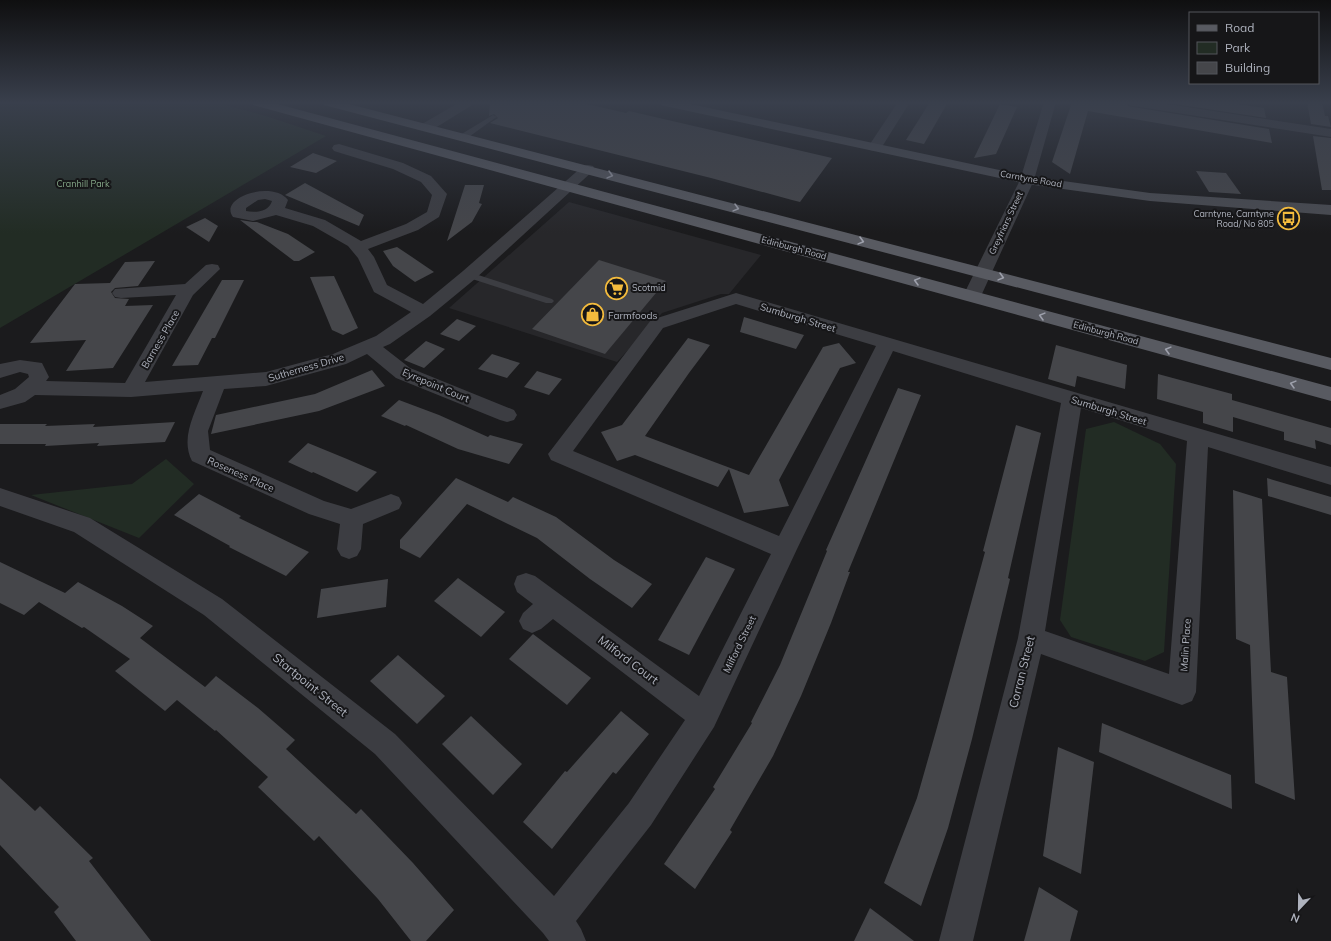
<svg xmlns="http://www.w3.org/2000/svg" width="1331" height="941" font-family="Mulish,sans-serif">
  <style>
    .built { fill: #27272a }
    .green { fill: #222c24 }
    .building { fill: #45464a }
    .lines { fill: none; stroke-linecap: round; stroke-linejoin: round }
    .lane { fill: #3c3d42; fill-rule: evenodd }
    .street { fill: #3c3d42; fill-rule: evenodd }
    .secondary { fill: #4a4c52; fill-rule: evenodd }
    .primary { fill: #585a61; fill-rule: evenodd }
    .oneway { stroke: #9da0ab }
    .labels { text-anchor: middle; stroke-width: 4; stroke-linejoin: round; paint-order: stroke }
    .far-street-label { font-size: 9px; fill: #aeb2bd; stroke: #161618 }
    .far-park-label { font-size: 9px; fill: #85a788; stroke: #161618 }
    .far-poi-label { font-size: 9px; fill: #aeb2bd; stroke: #161618; text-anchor: end }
    .poi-label { font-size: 10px; fill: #aeb2bd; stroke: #161618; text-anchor: start }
    .street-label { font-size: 10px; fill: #aeb2bd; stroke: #161618 }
    .near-street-label { font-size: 12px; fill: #aeb2bd; stroke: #161618 }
  </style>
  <rect width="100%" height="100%" fill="#1b1b1d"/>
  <polygon class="built" points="569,202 761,255 729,294 721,294 662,313 617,362 449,308"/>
  <g class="green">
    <polygon points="0,102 213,102 266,116 326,136 0,328"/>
    <polygon points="1114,422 1160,444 1176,464 1164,652 1145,661 1071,637 1060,620 1086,429"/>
    <polygon points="166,459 194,484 139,538 31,495 132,484"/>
  </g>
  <g class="building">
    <polygon points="490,102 578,102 626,113 629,111 832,158 800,202 792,200 711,178 490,123 498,118 494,114 489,116"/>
    <polygon points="930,102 948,102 924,144 906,140"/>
    <polygon points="1072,102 1088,104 1088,102 1126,102 1128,106 1133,107 1269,129 1272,143 1088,111 1070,174 1052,162"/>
    <polygon points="1162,102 1223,102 1264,108 1266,118"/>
    <polygon points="1307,102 1322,102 1325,116 1328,116 1331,127 1311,124"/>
    <polygon points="1000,104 1017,107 996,154 974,158"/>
    <polygon points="1313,136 1331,138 1331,190 1322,190"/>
    <polygon points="313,153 337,161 316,173 290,167"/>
    <polygon points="1196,171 1226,173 1241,194 1209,192"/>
    <polygon points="305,183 364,215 359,226 285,195"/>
    <polygon points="465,185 484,185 479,203 482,204 472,222 447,241"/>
    <polygon points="205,218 218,226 209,242 186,227"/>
    <polygon points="240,220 253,222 257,222 288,234 315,252 299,261 294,261"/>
    <polygon points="397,247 412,257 434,272 415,282 393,266 383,251"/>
    <polygon points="599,260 666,281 605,354 532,329"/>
    <polygon points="155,261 138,286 115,288 111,292 115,298 129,299 125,306 153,305 113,368 66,371 86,340 30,343 75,284 110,283 125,262"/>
    <polygon points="334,276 358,328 343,335 332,330 310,277"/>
    <polygon points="222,280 244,280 215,338 212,338 198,365 172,366"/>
    <polygon points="744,317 804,335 796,349 740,332"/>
    <polygon points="457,319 476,326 459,341 440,334"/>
    <polygon points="688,338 710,345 689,373 645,436 749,475 823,347 839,343 856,363 840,368 779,480 789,506 744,513 729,469 718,487 635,455 617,461 601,432 622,425"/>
    <polygon points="426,341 445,349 424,368 404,360"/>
    <polygon points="1056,345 1127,365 1125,389 1077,376 1075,387 1048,379"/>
    <polygon points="492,354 520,363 507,378 478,369"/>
    <polygon points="372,370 385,386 319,411 211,434 216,415 315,394"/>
    <polygon points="537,371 562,379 549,395 524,387"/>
    <polygon points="1158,374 1232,394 1232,400 1331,428 1331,445 1315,440 1316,449 1284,440 1284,432 1233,417 1233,432 1203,423 1203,412 1157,399"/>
    <polygon points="898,388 921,395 848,572 850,572 831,623 801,696 773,756 730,830 732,832 695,889 664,864 715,789 713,787 752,723 751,722 780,665 827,551 826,550"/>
    <polygon points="399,400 439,415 488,437 490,435 523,444 509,464 458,449 406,425 405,426 381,416"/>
    <polygon points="175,422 165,442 97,446 99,443 45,446 46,444 0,444 0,424 47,424 45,426 95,424 93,427"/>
    <polygon points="1016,425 1041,433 1008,578 1010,579 972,739 948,828 921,906 884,883 917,798 936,731 985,552 983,551"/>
    <polygon points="308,443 347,459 377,472 357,492 313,472 312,473 288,462"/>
    <polygon points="456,478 508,502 513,497 556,517 614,560 652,584 632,608 590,579 537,538 467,504 420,558 400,548 400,540"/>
    <polygon points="1267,478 1331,497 1331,515 1268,496"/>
    <polygon points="1233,490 1262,499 1271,672 1287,677 1295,800 1255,783 1250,645 1236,639"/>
    <polygon points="199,494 241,516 239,518 309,552 286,576 229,547 230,546 174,515"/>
    <polygon points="706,557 735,569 689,655 658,640"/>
    <polygon points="0,562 65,593 78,582 122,606 153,626 140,638 205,687 216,676 258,708 295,740 286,749 356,814 361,809 413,863 454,910 426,941 411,941 378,899 319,836 314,841 258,787 268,777 216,730 215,731 177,700 165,711 115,671 130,659 84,627 82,628 39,602 24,615 0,603"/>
    <polygon points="458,578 505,612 481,637 434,601"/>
    <polygon points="388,579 386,607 317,618 321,589"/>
    <polygon points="533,634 591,678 567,705 509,659"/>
    <polygon points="398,655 445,696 417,724 370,681"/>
    <polygon points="621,711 649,734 616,774 613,772 552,849 523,822 565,771 567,772"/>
    <polygon points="471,716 522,764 493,795 442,744"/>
    <polygon points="1102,723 1231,775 1232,809 1099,752"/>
    <polygon points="1058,747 1094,762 1081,874 1043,856"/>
    <polygon points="0,778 35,811 40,806 93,858 89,861 151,941 76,941 54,912 59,907 0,845"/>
    <polygon points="1039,887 1078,911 1070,941 1024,941"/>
    <polygon points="870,908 914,941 854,941"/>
  </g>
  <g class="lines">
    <g class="lane">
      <polygon points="493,115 497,117 495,118 466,139 460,139 460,135"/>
      <polygon points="469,272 552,299 554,301 552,303 546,303 466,277 464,275 466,273"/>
    </g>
    <g class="street">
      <polygon points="460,102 474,102 472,105 432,130 422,130 420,127 422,124"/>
      <polygon points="898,102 910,102 880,150 875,151 870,150 868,147"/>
      <polygon points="1044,102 1056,102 1034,180 981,296 978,300 972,301 966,300 963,296 1020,180"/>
      <polygon points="1127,102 1154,102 1331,129 1331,137 1133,106 1129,105"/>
      <path d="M339 144 403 163 431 176 447 194 439 217 418 230 368 249 374 257 387 285 423 304 463 271 583 166 588 165 593 166 595 169 475 279 430 316 390 344 383 347 410 368 514 410 517 415 514 420 507 422 500 420 396 378 367 354 346 364 266 386 224 389 208 431 210 450 324 501 351 509 391 494 399 497 402 503 399 509 363 524 361 549 357 556 349 559 341 556 337 549 340 524 309 514 192 461C180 438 195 413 203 391L131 397 35 395 25 402 0 409V395L15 389 29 377 28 374 20 372 0 378V364L20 360 42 363 49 377 46 381 125 383 176 295 121 298 115 297 112 293 115 289 185 284 206 265 212 264 218 265 220 269 193 295 145 382 266 372 333 354 376 336 411 312 374 292 358 258 348 246 313 226 276 215 253 221 233 217C218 197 273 180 288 200L285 208 325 220 361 241 406 224 427 212 432 195 421 182 393 169 334 151 332 148 334 145ZM265 199 272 201C269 212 255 213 246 211V208L258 200Z"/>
      <path d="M736 293 1331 467V485L1208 447 1196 692 1192 701 1182 705 1041 654 973 941H939L1018 638 1061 403 893 351 797 549 714 727 651 825 576 921 581 929 586 941H549L543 933 375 754 204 615 74 532 0 506V488L90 518 222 599 395 734 554 896 629 803 685 720 553 619 541 629 532 633 523 629 519 621 523 613 533 604 517 592 514 584 517 576 526 573 535 576 699 696 771 554 551 460 548 454 651 320ZM736 304 876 346 779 536 573 451 663 328ZM1081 408 1187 441 1169 674 1045 631Z"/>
    </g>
    <polygon class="secondary" points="659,102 681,102 1027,176 1150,193 1331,205 1331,215 1150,201 1027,184 665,106 661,105"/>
    <g class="primary">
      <polygon points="251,102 270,102 1331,387 1331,401 253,105"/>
      <polygon points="322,102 341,102 1331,358 1331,370 324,105"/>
    </g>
  </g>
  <defs><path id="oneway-chevron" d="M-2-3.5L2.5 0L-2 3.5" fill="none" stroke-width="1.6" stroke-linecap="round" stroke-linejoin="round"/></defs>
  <g class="oneway">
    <use href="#oneway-chevron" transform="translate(610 175) rotate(15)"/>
    <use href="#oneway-chevron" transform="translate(736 208) rotate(15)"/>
    <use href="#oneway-chevron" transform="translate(861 241) rotate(15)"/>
    <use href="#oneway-chevron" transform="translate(1001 277) rotate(15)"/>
    <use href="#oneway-chevron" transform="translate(917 281) rotate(-165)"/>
    <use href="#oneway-chevron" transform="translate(1042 316) rotate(-165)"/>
    <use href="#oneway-chevron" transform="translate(1168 350) rotate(-165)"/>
    <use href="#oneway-chevron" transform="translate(1293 384) rotate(-165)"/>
  </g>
  <linearGradient id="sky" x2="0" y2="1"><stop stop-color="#0f0f10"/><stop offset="0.44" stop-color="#393f4c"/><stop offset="1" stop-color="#393f4c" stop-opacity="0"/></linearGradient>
  <rect width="1331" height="233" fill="url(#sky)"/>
  <defs>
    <symbol id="bus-ring" viewBox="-11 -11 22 22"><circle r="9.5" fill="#161618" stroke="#f3bb3d" stroke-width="1.5"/><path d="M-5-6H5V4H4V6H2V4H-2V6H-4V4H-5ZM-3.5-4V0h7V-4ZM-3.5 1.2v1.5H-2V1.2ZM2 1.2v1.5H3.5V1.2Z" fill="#f3bb3d"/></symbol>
    <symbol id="supermarket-ring" viewBox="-11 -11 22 22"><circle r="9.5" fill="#161618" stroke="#f3bb3d" stroke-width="1.5"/><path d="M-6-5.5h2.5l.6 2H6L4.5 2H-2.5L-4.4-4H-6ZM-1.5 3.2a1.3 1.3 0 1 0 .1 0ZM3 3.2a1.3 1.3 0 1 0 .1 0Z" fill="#f3bb3d"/></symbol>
    <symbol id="shop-ring" viewBox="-11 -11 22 22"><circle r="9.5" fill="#161618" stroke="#f3bb3d" stroke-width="1.5"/><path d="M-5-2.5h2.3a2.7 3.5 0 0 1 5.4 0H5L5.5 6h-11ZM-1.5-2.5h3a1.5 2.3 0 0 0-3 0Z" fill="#f3bb3d"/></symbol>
  </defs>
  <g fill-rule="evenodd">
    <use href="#bus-ring" x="1276" y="206" width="25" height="25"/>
    <use href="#supermarket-ring" x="604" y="276" width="25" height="25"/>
    <use href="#shop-ring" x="580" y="302" width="25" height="25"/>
  </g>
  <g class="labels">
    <g class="far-street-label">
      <text transform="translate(1031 179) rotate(10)" y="3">Carntyne Road</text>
      <text transform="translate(1006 223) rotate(-65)" y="3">Greyfriars Street</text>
      <text transform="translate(794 248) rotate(15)" y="3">Edinburgh Road</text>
      <text transform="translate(1106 333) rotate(15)" y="3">Edinburgh Road</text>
    </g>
    <g class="far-park-label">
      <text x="83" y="187">Cranhill Park</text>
    </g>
    <g class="far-poi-label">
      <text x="1274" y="217">Carntyne, Carntyne<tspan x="1274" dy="10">Road/ No 805</tspan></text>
      <text x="632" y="291" text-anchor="start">Scotmid</text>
    </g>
    <g class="poi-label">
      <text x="608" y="319">Farmfoods</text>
    </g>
    <g class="street-label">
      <text transform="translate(798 317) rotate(17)" y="4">Sumburgh Street</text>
      <text transform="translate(160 339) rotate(-60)" y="4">Barness Place</text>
      <text transform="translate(306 367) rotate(-16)" y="4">Sutherness Drive</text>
      <text transform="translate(436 385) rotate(23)" y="4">Eyrepoint Court</text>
      <text transform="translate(1109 410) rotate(17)" y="4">Sumburgh Street</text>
      <text transform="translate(241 474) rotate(24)" y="4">Roseness Place</text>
      <text transform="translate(739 644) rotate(-64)" y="4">Milford Street</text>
      <text transform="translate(1185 645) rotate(-86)" y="4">Malin Place</text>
    </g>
    <g class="near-street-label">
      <text transform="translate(628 660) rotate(37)" y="4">Milford Court</text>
      <text transform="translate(1022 672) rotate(-76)" y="4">Corran Street</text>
      <text transform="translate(310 685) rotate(39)" y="4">Startpoint Street</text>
    </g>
  </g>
  <rect x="1189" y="12" width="130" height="72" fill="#161618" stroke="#53545a"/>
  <rect x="1197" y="25" width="20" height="6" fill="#585a61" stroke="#53545a"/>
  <text x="1225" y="32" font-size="12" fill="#aeb2bd">Road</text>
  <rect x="1197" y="42" width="20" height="12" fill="#222c24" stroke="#53545a"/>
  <text x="1225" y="52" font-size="12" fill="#aeb2bd">Park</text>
  <rect x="1197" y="62" width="20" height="12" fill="#45464a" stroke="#53545a"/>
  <text x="1225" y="72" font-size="12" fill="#aeb2bd">Building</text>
  <g transform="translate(1299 909) rotate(202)" stroke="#161618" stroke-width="3" paint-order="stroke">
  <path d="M0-3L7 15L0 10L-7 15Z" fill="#aeb2bd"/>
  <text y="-6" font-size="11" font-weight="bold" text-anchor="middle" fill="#aeb2bd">N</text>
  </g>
</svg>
